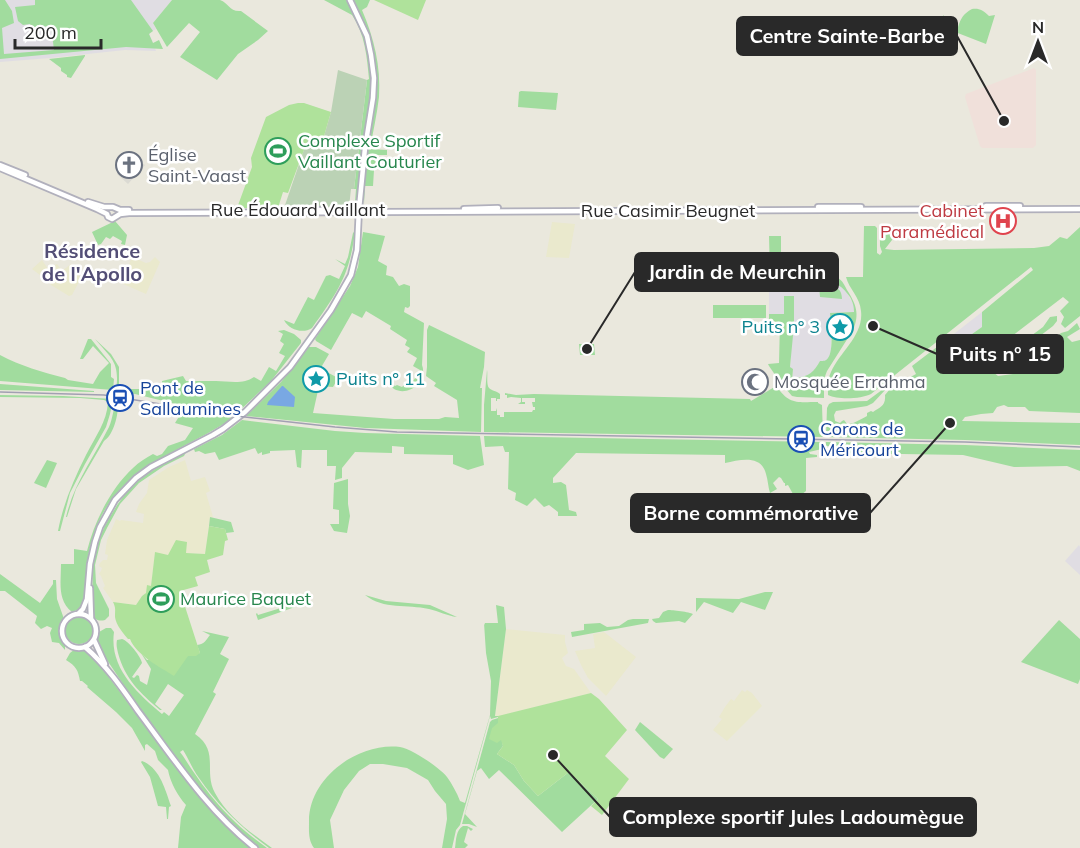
<svg xmlns="http://www.w3.org/2000/svg" width="1080" height="848" font-family="Mulish,sans-serif">
  <style>
    .industrial { fill: #e0dde3 }
    .education { fill: #eae9cd }
    .medical { fill: #f0e0da }
    .green { fill: #a1dc9e }
    .cemetery { fill: #bbd2b5 }
    .pitch { fill: #afe29b }
    .plaza { fill: #dbdad3 }
    .water { fill: #79a8e3 }
    .lines { fill: none; stroke-linecap: round; stroke-linejoin: round }
    .secondary-casing { stroke: #b1b0bc; stroke-width: 8 }
    .secondary { stroke: #fff; stroke-width: 4.5 }
    .rail { stroke: #a2a0b2; stroke-width: 1.5 }
    .labels { text-anchor: middle; stroke-width: 5; stroke-linejoin: round; paint-order: stroke }
    .leisure-label { font-size: 18px; fill: #27864d; stroke: #fff; text-anchor: start }
    .worship-label { font-size: 18px; fill: #5b616d; stroke: #fff; text-anchor: start }
    .street-label { font-size: 18px; fill: #292929; stroke: #fff }
    .health-label { font-size: 18px; fill: #be3a42; stroke: #fff; text-anchor: end }
    .culture-label { font-size: 18px; fill: #0d838f; stroke: #fff; text-anchor: end }
    .transit-label { font-size: 18px; fill: #164399; stroke: #fff; text-anchor: start }
    .neighbourhood-label { font-size: 20px; font-weight: bold; fill: #534e76; stroke: #fff }
    .leader { fill: none; stroke: #292929; stroke-width: 2 }
    .callout-dot { fill: #292929; stroke: #fff; stroke-width: 2 }
    .callout { fill: #292929; stroke: #292929; stroke-width: 2 }
    .callout-label { font-size: 20px; text-anchor: middle; font-weight: bold; fill: #fff }
  </style>
  <rect width="100%" height="100%" fill="#eae8dd"/>
  <g class="industrial">
    <polygon points="0,0 172,0 153,23 156,29 149,33 156,51 125,50 50,58 0,62"/>
    <polygon points="769,277 819,277 820,283 833,283 844,288 854,305 855,312 831,313 831,351 829,357 826,361 820,361 814,371 807,376 797,378 795,382 792,382 793,369 790,367 791,359 784,314 769,314"/>
    <polygon points="982,312 982,327 965,339 950,337"/>
    <polygon points="1079,545 1080,547 1080,575 1065,561"/>
  </g>
  <g class="education">
    <polygon points="552,222 575,224 569,258 546,257"/>
    <polygon points="132,257 146,263 150,262 155,257 160,262 146,294 121,283"/>
    <polygon points="42,260 48,269 57,264 62,271 71,264 81,278 72,295 69,296 51,285 48,281 32,269"/>
    <polygon points="185,460 191,481 205,477 210,491 206,493 213,517 210,517 205,554 186,553 168,555 155,553 151,586 146,593 142,596 136,605 113,602 103,588 105,586 101,576 99,574 101,571 102,568 99,566 100,563 103,560 107,560 108,555 105,554 107,540 114,524 116,519 120,521 121,520 143,523 144,514 136,512 139,504 147,493 149,480 169,467"/>
    <polygon points="506,629 565,635 565,642 568,653 562,658 566,666 574,669 591,693 495,717"/>
    <polygon points="604,632 636,657 606,696 588,678 581,665 575,651 595,648 593,634"/>
    <polygon points="742,690 745,692 747,690 752,693 762,706 727,741 713,730 722,719 719,717 725,707 731,699 734,701"/>
  </g>
  <g class="medical">
    <polygon points="1034,68 1036,70 1036,145 1033,148 982,148 980,146 965,97 966,94"/>
    <rect x="993" y="212" width="20" height="17"/>
  </g>
  <g class="green">
    <polygon points="0,0 5,0 12,11 14,23 2,28 4,54 54,50 51,26 27,28 31,26 30,24 23,25 18,21 15,7 35,5 35,0 131,0 153,31 149,34 153,43 159,40 163,49 126,47 0,59"/>
    <path d="M172 0C180 0 214 0 220 0 229 3 229 12 241 11L268 31 258 40 238 54 217 80 180 57 200 32 189 23 167 47 153 23Z"/>
    <path d="M324 0H346C380 50 371 92 363 147 361 166 359 184 357 202H355L356 189H354L367 80 369 79C367 57 365 34 352 15Z"/>
    <path d="M353 0H370L367 7 362 10C374 38 381 66 379 97 377 114 373 132 370 149L387 150V155H375L376 169 374 170 373 186H365L364 204C362 191 366 173 367 158 375 97 386 57 353 0Z"/>
    <path d="M972 9C979 8 983 10 989 16L995 15 986 44 950 30 946 26 943 15 958 27C961 18 963 14 972 9Z"/>
    <polygon points="85,55 85,56 71,78 67,77 67,75 61,71 61,68 49,59"/>
    <polygon points="521,91 558,93 556,110 518,107 519,92"/>
    <polygon points="115,221 127,235 125,245 121,244 122,241 113,236 110,239 106,237 101,244 98,245 92,232"/>
    <path d="M864 226H875L877 228V253L880 255 882 252 880 246V230L886 227 899 228V231L885 249 894 250 1034 248 1049 246 1060 237 1067 239 1080 227V316L1065 328 1061 324 1064 317 1060 311 1069 302 1063 297 1003 343 1008 353 1043 327 1050 317 1057 316V321L1053 326 993 372 998 376 1013 374 1014 368 1023 370 1032 369 1037 374H1047L1046 369 1041 364 1031 365 1030 361 1061 333 1068 331 1077 323 1080 329 1067 337 1072 342 1080 340V413L1029 411 1025 407H1008L1004 405 997 407 993 413 981 414 965 417 962 421 1080 423V445L965 440 826 437 827 408 829 404 833 402 867 401 886 387 887 388 873 403 867 406 836 411 834 415 835 421 840 423 842 421 844 420 847 424C852 425 861 419 867 416V413L871 411 873 412C879 407 886 407 885 395L895 383 896 385 916 374 912 366 950 337 965 339 982 327V312L1033 270 1031 267 871 394C861 399 838 400 828 395 828 387 827 380 831 372 840 352 864 335 861 311 860 297 849 289 846 277H863Z"/>
    <path d="M355 231C350 275 337 293 312 328 303 334 289 330 284 320L294 324 308 297 314 300 326 276 330 275 339 279 345 266 335 259 345 264 348 257 353 233Z"/>
    <path d="M363 232 385 236 378 261 387 266 386 275 393 277 399 286 404 284 410 286V306L408 308 405 307 404 312 424 323 422 365C428 381 409 397 394 389 393 388 388 383 387 382V381L395 386 397 385 402 387 408 381 412 383 420 370 413 366 417 358 407 352 410 348 405 345 407 340 390 329 391 326 366 311 362 318 352 313 331 350 316 341 315 339 350 286 358 267Z"/>
    <polygon points="769,236 781,236 781,267 791,267 821,260 820,273 770,274"/>
    <path d="M819 277C825 277 834 275 838 278 842 280 845 286 847 290 856 304 860 314 853 330L827 371 824 379V398L797 397 792 396 780 382 769 366 768 364 779 363 780 322 769 321V314H784V296H794V325L790 367 793 369 792 381 795 382 797 378C809 376 814 372 820 361 824 361 826 361 828 358 834 351 831 323 830 313L854 312C854 306 853 303 850 297 840 283 836 283 819 283Z"/>
    <path d="M819 286C831 286 842 285 842 299L820 297Z"/>
    <rect x="713" y="305" width="53" height="13"/>
    <polygon points="429,325 485,352 484,367 480,388 482,388 481,432 365,428 246,416 281,382 309,347 316,347 329,354 319,371 323,373 325,371 338,378 333,387 319,386 313,413 394,419 439,419 445,417 459,418 457,400 434,386 436,383 426,376 427,367 427,330"/>
    <path d="M284 330 294 334 301 340V343L271 381 236 414 176 404 135 394 116 391C120 362 112 359 95 339L111 354 119 367V389H156V386H162V381L183 376 186 381C196 381 206 381 216 381 228 381 243 385 254 377L261 381 269 367 276 371 285 356 279 353 284 344 280 341 283 334 278 331Z"/>
    <path d="M88 339H91L111 364V377L114 379 113 390 0 381V355C21 366 42 372 65 378L68 380 93 384 100 372 109 363 93 346 83 359H80Z"/>
    <polygon points="579,344 594,344 595,355 580,355"/>
    <path d="M487 370C488 375 486 384 489 388 492 391 497 391 500 394V399H497V401H496V398H491V411H496L497 408V415H500V417H504V412H532L533 410H535V407H533L532 402H535V398H522V402H525V404H518L521 402V398L511 397 507 398V395H505V393L516 395 534 394 750 399 751 401 776 386C790 405 796 402 818 402V403L822 405 823 437 484 432V405Z"/>
    <polygon points="0,384 94,391 94,392 0,390"/>
    <path d="M0 395 63 396 113 399 110 414 106 427 85 464 70 493 60 531H58C63 504 74 479 86 455 95 437 107 422 108 402L104 400 80 398 0 397Z"/>
    <path d="M117 400C120 411 114 435 104 441L76 489 67 517H66C74 483 94 457 109 427 113 418 113 408 117 400Z"/>
    <path d="M143 404 233 418C178 455 115 466 93 537 89 549 87 561 86 573 85 587 86 597 80 609L72 612C57 600 61 582 61 564H74V549L87 551C94 522 111 488 133 468 139 462 146 458 153 454L157 456 162 454 168 446 185 440 193 428 175 423 180 415 157 409 156 411Z"/>
    <polygon points="242,420 335,431 365,433 480,436 484,465 468,470 453,464 453,455 404,454 404,447 392,446 392,453 355,452 342,468 342,478 335,480 336,466 327,466 327,450 302,450 301,468 297,467 295,450 270,451 270,453 262,455 262,452 258,454 255,448 219,460 215,452 205,454 199,451 195,452 194,449 222,435"/>
    <path d="M484 436 823 442 822 449 809 452 810 454 817 455V457L806 458V491L792 502 794 513 771 509 772 498 775 497 780 503 793 494 788 485 785 486V483H784L781 478 779 477 773 483 777 489 770 493C768 487 768 480 766 474 761 454 740 460 725 463V455L576 453 553 478V483L561 482 566 485 569 510 576 512 577 516H558V512L549 505 544 507 535 498 527 506 515 500 516 493 508 489 509 452H505L503 446 485 447Z"/>
    <polygon points="826,442 965,445 1080,450 1080,471 1067,466 1014,467 963,455 840,453 840,447 826,446"/>
    <path d="M186 452 184 456 164 466 139 483 120 504 107 528 101 540 95 565 96 583 109 609V616L105 620C98 622 93 619 92 612 93 597 92 581 93 566 94 550 100 535 107 522 129 482 147 472 186 452Z"/>
    <polygon points="47,460 57,463 46,488 34,483"/>
    <polygon points="348,479 348,504 350,516 347,533 334,531 330,524 339,524 339,510 333,509 334,483"/>
    <polygon points="210,517 231,522 234,532 226,533 225,529 209,526"/>
    <polygon points="0,574 40,603 53,584 53,580 56,580 57,599 64,619 60,630 62,638 65,644 65,650 59,643 52,642 50,633 52,628 47,626 41,629 35,623 37,616 5,591 0,591"/>
    <polygon points="765,592 773,592 765,610 741,602 733,613 704,602 696,612 696,598 739,599"/>
    <path d="M365 595 386 601 430 605 457 617C447 616 439 611 429 609 407 604 384 610 365 595Z"/>
    <polygon points="294,604 295,607 258,620 256,614 257,613 258,615"/>
    <path d="M496 605 504 607 506 629 495 716H498V717L491 719 490 716 460 825 456 830 452 848H442L447 819 446 804 435 791 428 780 407 768 383 764H370L359 771 344 790 330 820 334 848H314C308 840 309 831 309 821 309 778 358 742 400 747 412 749 439 767 447 777 452 784 457 793 460 801L465 803 490 715 491 681 486 653 484 623 485 625V623H498Z"/>
    <path d="M668 610C672 610 690 612 693 614L685 623 679 621 656 623 653 621 652 619 659 618 663 612Z"/>
    <circle cx="79" cy="630" r="14"/>
    <polygon points="633,619 649,619 648,623 572,637 571,632 584,630 584,624 600,623 607,627 619,626 628,620"/>
    <polygon points="1059,620 1080,639 1080,679 1078,684 1021,662"/>
    <path d="M106 628H111L114 632C109 668 137 693 162 714L164 712 169 716 184 695 168 684 155 704 162 710H160C140 693 125 679 118 653 117 648 116 645 117 640 119 640 121 639 122 639 129 641 141 657 142 663L132 677 134 678 137 675 139 676 140 681 147 685 151 669 141 653 147 660 188 656 200 653 197 645C205 644 206 640 210 635L202 631 229 637 220 654 229 659 213 692 216 694 195 734C220 751 203 771 215 793 227 816 251 833 272 848H269C242 828 218 806 199 778 192 769 189 759 183 750L180 752 183 756C208 795 229 821 267 848H259L252 843 213 806 135 702 105 657 96 638 99 632Z"/>
    <path d="M75 649H84L99 664 199 797 229 829 251 848H178L181 817 186 805C178 796 170 782 168 770L158 760 155 751 147 744 145 745V751L132 728 116 712 87 687 88 686 82 681H80C78 670 76 666 66 660L70 653Z"/>
    <polygon points="498,718 503,746 497,754 514,765 524,781 538,796 569,772 598,799 562,832 499,770 489,779 481,768 477,771 465,814 477,827 469,824 462,824 490,722 492,720"/>
    <polygon points="640,722 673,749 664,759 660,757 635,730"/>
    <path d="M142 761C160 768 165 789 171 806L169 807 168 819H167L166 807 158 806 150 777 141 762Z"/>
    <path d="M463 826H467L473 829 471 831 468 828 464 842 468 845 465 848H455C456 840 456 830 463 826Z"/>
  </g>
  <polygon class="cemetery" points="338,70 367,80 354,189 351,189 349,207 284,208 308,138 322,143 331,112"/>
  <g class="pitch">
    <polygon points="374,0 426,0 418,20"/>
    <polygon points="298,103 304,103 331,112 322,143 308,139 288,193 283,192 278,208 237,208 252,167 251,158 266,117 289,105"/>
    <path d="M209 526 225 529 228 540 225 541 223 555 207 560 210 572 195 577 198 586 180 591 200 653 196 656H188L174 676C160 667 136 655 130 639H128C123 633 116 625 115 617 115 610 116 608 113 602L136 605 142 596 146 593 147 585 151 586 155 552 168 555 176 540 187 542 186 553 205 554Z"/>
    <polygon points="591,693 599,699 627,730 605,756 629,779 602,815 591,806 598,799 569,772 538,796 524,781 514,765 497,754 503,746 501,740 497,743 489,739 492,728 498,723 498,716"/>
  </g>
  <polygon class="plaza" points="137,160 145,165 128,184 117,174 121,168 127,172"/>
  <polygon class="water" points="282,386 283,386 295,397 294,407 267,405 268,402"/>
  <g class="lines">
    <defs>
      <g id="secondary">
        <polyline points="0,165 25,175"/>
        <polyline points="0,168 97,209 107,214 108,217 112,219 120,214 129,213 1080,209"/>
        <polyline points="88,202 104,207 113,207 120,210 129,210"/>
        <polyline points="986,206 1020,206"/>
        <polyline points="818,207 861,207"/>
        <polyline points="464,209 498,208"/>
        <polyline points="257,210 321,210"/>
        <polyline points="338,210 378,209"/>
        <polyline points="90,588 91,618"/>
        <polyline points="79,613 83,609 87,599 90,564 95,542 100,527 115,500 136,478 151,467 213,435 223,429 245,412 290,367 331,310 351,275 357,250 359,209 365,148 373,98 374,78 371,55 367,36 350,0"/>
        <circle cx="79" cy="631" r="17"/>
        <polyline points="94,640 105,664"/>
        <path d="M85 647C106 665 122 688 138 711 174 759 208 811 255 848"/>
      </g>
    </defs>
    <use href="#secondary" class="secondary-casing"/>
    <use href="#secondary" class="secondary"/>
    <polyline class="rail" points="0,392 104,395 236,416 335,427 397,432 965,442 1080,447"/>
  </g>
  <defs>
    <symbol id="stadium-ring" viewBox="-11 -11 22 22"><circle r="9.5" fill="#fff" stroke="#2e9e5b" stroke-width="1.5"/><path d="M0-5a6.5 5 0 1 0 0 10a6.5 5 0 1 0 0-10ZM-3.5-1.8h7v3.6h-7Z" fill="#2e9e5b"/></symbol>
    <symbol id="church-ring" viewBox="-11 -11 22 22"><circle r="9.5" fill="#fff" stroke="#6b7280" stroke-width="1.5"/><path d="M-1.2-6h2.4v3.5h3.3v2.4h-3.3V6h-2.4V-.1h-3.3v-2.4h3.3Z" fill="#6b7280"/></symbol>
    <symbol id="hospital-ring" viewBox="-11 -11 22 22"><circle r="9.5" fill="#fff" stroke="#e0444e" stroke-width="1.5"/><path d="M-5-5h3v3.5h4V-5h3V5h-3V1.5h-4V5h-3Z" fill="#e0444e"/></symbol>
    <symbol id="sight-ring" viewBox="-11 -11 22 22"><circle r="9.5" fill="#fff" stroke="#0f9aa8" stroke-width="1.5"/><path d="M0-6L1.8-2.2L6-1.7L2.9 1.2L3.7 5.4L0 3.3L-3.7 5.4L-2.9 1.2L-6-1.7L-1.8-2.2Z" fill="#0f9aa8"/></symbol>
    <symbol id="mosque-ring" viewBox="-11 -11 22 22"><circle r="9.5" fill="#fff" stroke="#6b7280" stroke-width="1.5"/><path d="M3.5-4.9A6 6 0 1 0 3.5 4.9A5 5 0 1 1 3.5-4.9Z" fill="#6b7280"/></symbol>
    <symbol id="station-ring" viewBox="-11 -11 22 22"><circle r="9.5" fill="#fff" stroke="#1a4fb4" stroke-width="1.5"/><path d="M-3-6H3Q5-6 5-4V2Q5 4 3 4L4.5 6H3L1.5 4h-3L-3 6H-4.5L-3 4Q-5 4-5 2V-4Q-5-6-3-6ZM-3.5-4v3h7v-3ZM-3.5 1v1.5H-2V1ZM2 1v1.5H3.5V1Z" fill="#1a4fb4"/></symbol>
  </defs>
  <g fill-rule="evenodd">
    <use href="#stadium-ring" x="263" y="136" width="30" height="30"/>
    <use href="#church-ring" x="114" y="150" width="30" height="30"/>
    <use href="#hospital-ring" x="988" y="206" width="30" height="30"/>
    <use href="#sight-ring" x="825" y="312" width="30" height="30"/>
    <use href="#sight-ring" x="301" y="364" width="30" height="30"/>
    <use href="#mosque-ring" x="740" y="367" width="30" height="30"/>
    <use href="#station-ring" x="105" y="383" width="30" height="30"/>
    <use href="#station-ring" x="786" y="424" width="30" height="30"/>
    <use href="#stadium-ring" x="146" y="584" width="30" height="30"/>
  </g>
  <g class="labels">
    <g class="leisure-label">
      <text x="298" y="147">Complexe Sportif<tspan x="298" dy="21">Vaillant Couturier</tspan></text>
      <text x="180" y="605">Maurice Baquet</text>
    </g>
    <g class="worship-label">
      <text x="148" y="161">Église<tspan x="148" dy="21">Saint-Vaast</tspan></text>
      <text x="774" y="388">Mosquée Errahma</text>
    </g>
    <g class="street-label">
      <text x="298" y="216">Rue Édouard Vaillant</text>
      <text x="668" y="217">Rue Casimir Beugnet</text>
    </g>
    <g class="health-label">
      <text x="984" y="217">Cabinet<tspan x="984" dy="21">Paramédical</tspan></text>
    </g>
    <g class="culture-label">
      <text x="820" y="333">Puits n° 3</text>
      <text x="336" y="385" text-anchor="start">Puits n° 11</text>
    </g>
    <g class="transit-label">
      <text x="140" y="394">Pont de<tspan x="140" dy="21">Sallaumines</tspan></text>
      <text x="820" y="435">Corons de<tspan x="820" dy="21">Méricourt</tspan></text>
    </g>
    <g class="neighbourhood-label">
      <text x="92" y="258">Résidence<tspan x="92" dy="23">de l'Apollo</tspan></text>
    </g>
  </g>
  <path class="leader" d="M1004 121L957 36M587 349L635 272M873 326L937 354M950 423L870 513M553 755L610 817"/>
  <g class="callout-dot">
    <circle cx="1004" cy="121" r="6"/>
    <circle cx="587" cy="349" r="6"/>
    <circle cx="873" cy="326" r="6"/>
    <circle cx="950" cy="423" r="6"/>
    <circle cx="553" cy="755" r="6"/>
  </g>
  <g class="callout">
    <rect x="737" y="17" width="220" height="38" rx="6"/>
    <rect x="635" y="253" width="203" height="38" rx="6"/>
    <rect x="937" y="335" width="126" height="38" rx="6"/>
    <rect x="631" y="494" width="239" height="38" rx="6"/>
    <rect x="610" y="798" width="366" height="38" rx="6"/>
  </g>
  <g class="callout-label">
    <text x="847" y="43">Centre Sainte-Barbe</text>
    <text x="737" y="279">Jardin de Meurchin</text>
    <text x="1000" y="361">Puits n° 15</text>
    <text x="751" y="520">Borne commémorative</text>
    <text x="793" y="824">Complexe sportif Jules Ladoumègue</text>
  </g>
  <g transform="translate(1038 42)" stroke="#ffffff" stroke-width="4.5" paint-order="stroke">
  <path d="M0-4.5L10 22L0 15L-10 22Z" fill="#292929"/>
  <text y="-9" font-size="16" font-weight="bold" text-anchor="middle" fill="#292929">N</text>
  </g>
  <path d="M15 39v9h86v-9" fill="none" stroke="#292929" stroke-width="3"/>
  <text x="24" y="39" font-size="18" fill="#292929" stroke="#ffffff" stroke-width="4.5" paint-order="stroke">200 m</text>
</svg>
